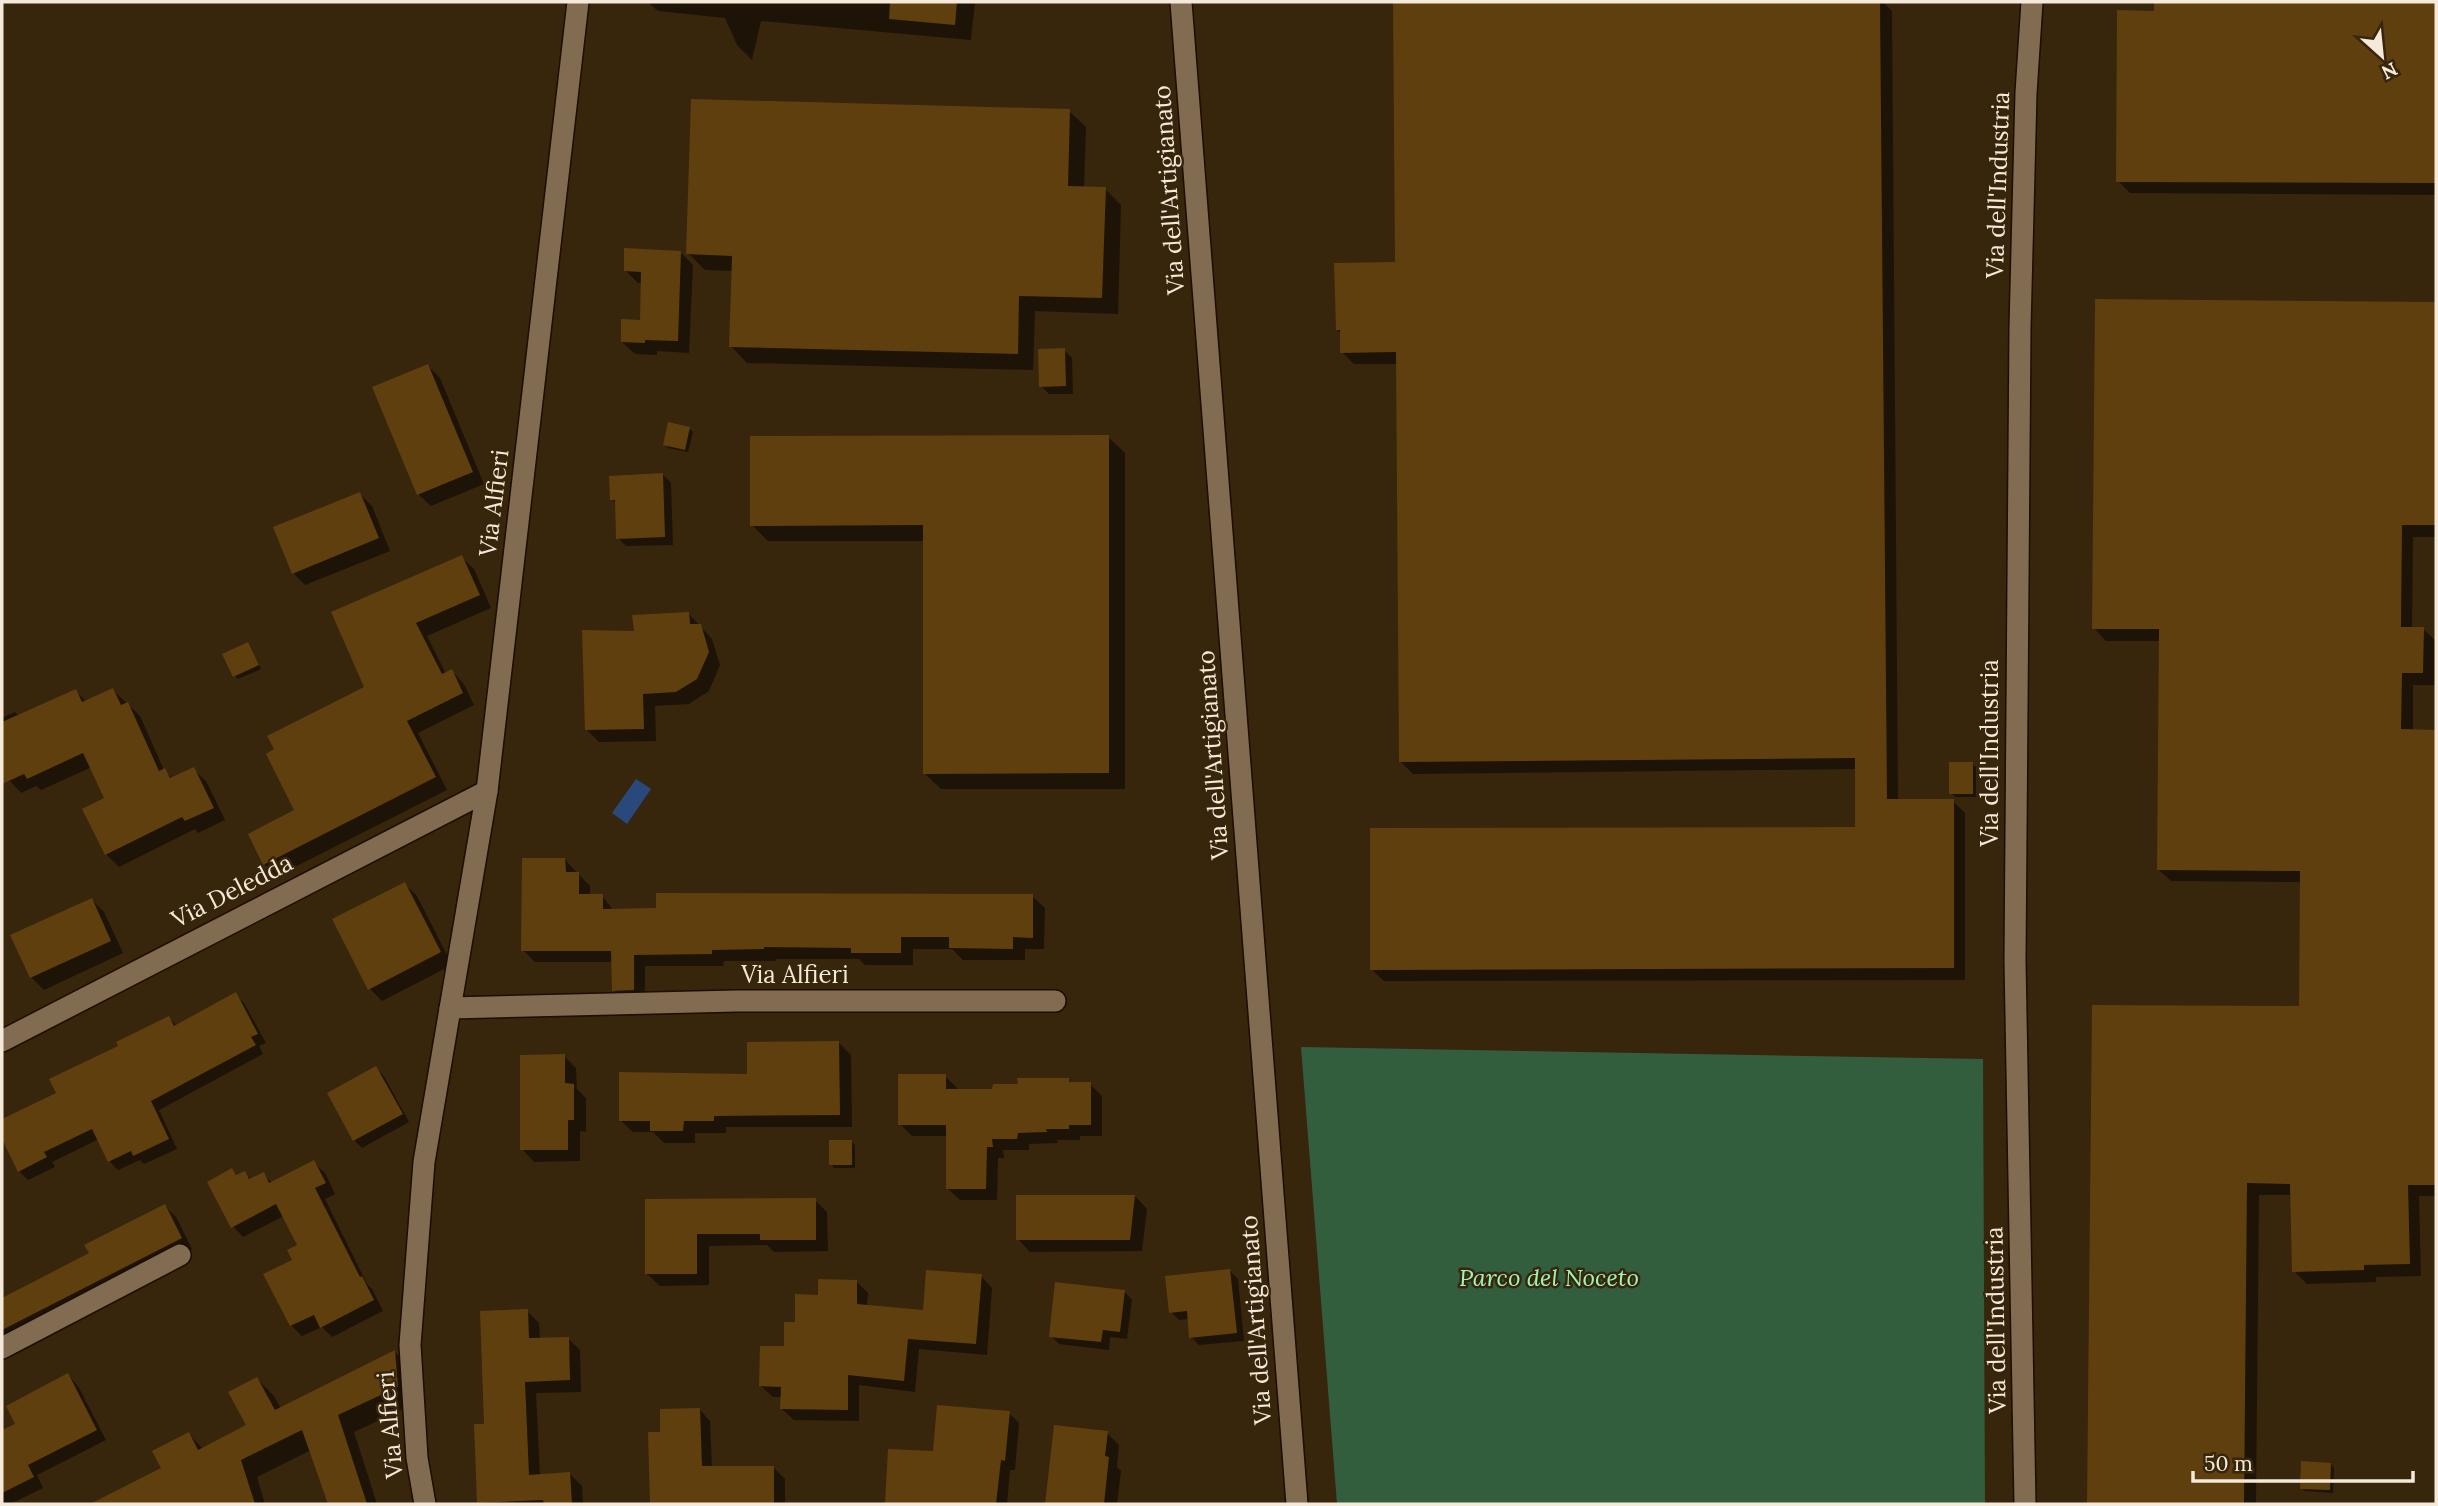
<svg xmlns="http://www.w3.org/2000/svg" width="2438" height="1506" font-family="Lora,serif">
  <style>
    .green { fill: #325e3e }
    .water { fill: #29497d }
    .shadow { fill: #0007 }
    .building { fill: #603f0f }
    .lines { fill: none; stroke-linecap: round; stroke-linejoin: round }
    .minor-casing { stroke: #1e0d00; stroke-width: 24 }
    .minor { stroke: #816b51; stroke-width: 21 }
    .labels { text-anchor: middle; stroke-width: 5; stroke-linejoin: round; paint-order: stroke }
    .street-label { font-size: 24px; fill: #f5e9da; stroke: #37250c }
    .park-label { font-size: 24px; font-style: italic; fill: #9df6b4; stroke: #37250c }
  </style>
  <rect width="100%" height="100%" fill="#37250c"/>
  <polygon class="green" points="1301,1047 1983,1059 1985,1504 1337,1504"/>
  <polygon class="water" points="636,779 651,789 627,824 612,813"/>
  <g class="shadow">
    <polygon points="648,2 975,2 971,40 761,21 752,60 737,45 725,18 658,11"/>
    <polygon points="1589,2 1883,2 1892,11 1898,801 1953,801 1965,813 1965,980 1384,981 1371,969 1856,828 1856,769 1413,774 1401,762 1398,364 1354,364 1342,352 1342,334 1337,330 1397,264 1395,4"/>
    <polygon points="2156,2 2436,2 2436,195 2130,193 2118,181 2156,12"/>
    <polygon points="1069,111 1086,127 1084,188 1105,189 1121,205 1118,314 1035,311 1033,370 747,363 731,346 733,271 705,270 688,253"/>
    <polygon points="680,252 693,265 689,353 657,351 657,355 635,354 622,342 641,321 643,283 638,283 625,270"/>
    <polygon points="2096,301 2436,304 2436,537 2413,537 2412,629 2423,629 2436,641 2435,685 2413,685 2413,731 2436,731 2436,1196 2419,1196 2421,1276 2376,1277 2376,1282 2307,1284 2294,1271 2292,1195 2259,1195 2256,1504 2089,1504 2093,1007 2301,1008 2302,882 2171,881 2158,869 2161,641 2106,641 2094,628"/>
    <polygon points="1064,350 1072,358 1073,394 1049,394 1041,386"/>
    <polygon points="428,366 440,378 484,484 431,506 418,494"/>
    <polygon points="689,428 693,432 688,452 668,448 665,444"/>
    <polygon points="1108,437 1125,453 1125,789 941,789 924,773 925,541 768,541 752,525"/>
    <polygon points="663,475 671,483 673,545 626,546 618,538 617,505 612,499"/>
    <polygon points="360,494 372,506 390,551 305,585 293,573"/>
    <polygon points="461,557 474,569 491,608 427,636 446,674 452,671 464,684 474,705 418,733 447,790 277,876 264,864 366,688"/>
    <polygon points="689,614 712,639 720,665 709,691 689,704 655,706 656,741 599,742 586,729 636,633"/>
    <polygon points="248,644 261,669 238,679 235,676"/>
    <polygon points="113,690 140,716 164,770 173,779 193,769 206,781 225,820 198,833 195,829 119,867 106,854 84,810 106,799 92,767 41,790 36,786 21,793 9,780 2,765 2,718 15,712 19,716 75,691 87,702"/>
    <polygon points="1972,764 1976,767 1976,797 1955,797 1951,793"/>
    <polygon points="565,860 590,886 590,896 602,896 614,911 1032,896 1045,908 1044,949 1025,949 1025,960 963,960 952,949 913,949 913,965 865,965 859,959 776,959 776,961 724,961 723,966 645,966 645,1002 626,1002 614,990 613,962 535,962 523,950"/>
    <polygon points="405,884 417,896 452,965 382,1001 370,989"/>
    <polygon points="92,900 104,912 123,953 44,990 31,977"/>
    <polygon points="235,994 244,1003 266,1043 259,1046 263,1054 159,1110 177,1149 144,1164 140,1160 118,1170 109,1161 99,1139 52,1162 55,1167 28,1180 19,1171 10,1139 2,1121 58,1094 121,1047 169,1018 177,1026"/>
    <polygon points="839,1043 851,1055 852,1127 726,1127 726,1133 695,1133 695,1143 664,1143 653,1132 633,1132 620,1120"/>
    <polygon points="564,1056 576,1068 577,1089 586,1098 586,1132 580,1131 580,1161 534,1162 522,1149"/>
    <polygon points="376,1068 384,1076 409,1122 362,1148 354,1140"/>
    <polygon points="945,1076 957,1088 957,1091 994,1091 1068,1080 1072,1084 1090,1084 1102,1096 1102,1136 1080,1136 1080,1140 1057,1140 1058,1143 1029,1144 1029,1150 1003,1150 1004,1158 998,1158 997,1200 960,1200 948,1189 948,1136 912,1136 900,1124"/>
    <polygon points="851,1141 855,1145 855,1168 834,1168 831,1164"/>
    <polygon points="314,1163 325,1173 335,1194 325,1199 367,1284 372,1289 383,1311 332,1337 322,1327 302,1336 291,1325 266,1275 294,1260 300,1246 284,1216 243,1237 233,1226 232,1170 238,1176 244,1173 252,1180 263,1174 273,1184"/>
    <polygon points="1135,1196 1147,1209 1142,1251 1030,1252 1018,1239"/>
    <polygon points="815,1200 827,1212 828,1251 774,1252 767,1245 709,1246 709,1285 660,1286 647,1274 647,1201"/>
    <polygon points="165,1206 176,1217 192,1249 2,1347 2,1300 91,1254"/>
    <polygon points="1230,1271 1238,1279 1244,1341 1199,1345 1191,1337 1189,1319 1179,1320 1171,1312"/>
    <polygon points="981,1276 992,1288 987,1355 919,1349 915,1392 859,1385 859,1421 794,1420 782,1409 782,1397 773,1397 761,1386 785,1348 797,1324 820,1296 856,1281 868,1293 867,1306 924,1312"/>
    <polygon points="1124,1291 1132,1300 1127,1339 1110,1337 1109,1350 1059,1344 1051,1336"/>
    <polygon points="527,1311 539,1323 540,1339 568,1338 580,1350 581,1392 536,1393 540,1476 570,1474 582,1486 583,1504 479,1504 476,1426 486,1425"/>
    <polygon points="395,1352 411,1369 414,1404 354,1432 377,1504 330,1504 311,1450 257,1477 265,1504 96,1504 96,1503 163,1469 189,1434 203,1449 248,1426 257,1379 274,1396 281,1409"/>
    <polygon points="68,1375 78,1386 106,1440 37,1475 43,1488 10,1504 2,1504 2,1432 17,1425"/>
    <polygon points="700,1410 710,1421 712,1468 774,1468 785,1479 785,1504 651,1504 649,1434 662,1433"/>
    <polygon points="1009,1413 1019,1423 1015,1470 1010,1470 1007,1504 887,1504 890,1451 934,1453"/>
    <polygon points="1055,1427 1107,1433 1119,1445 1117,1467 1121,1471 1117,1504 1047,1504"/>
    <polygon points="2331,1464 2334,1468 2333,1493 2305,1491 2301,1488"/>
  </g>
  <g class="building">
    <polygon points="890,2 957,2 955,25 889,19"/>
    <polygon points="1393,2 1880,2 1887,799 1954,799 1954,968 1370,970 1370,828 1855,827 1855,758 1399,762 1396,352 1340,353 1340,330 1336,330 1334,263 1395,262"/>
    <polygon points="2154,2 2436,2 2436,183 2116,182 2117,10 2154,11"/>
    <polygon points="691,99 1070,109 1068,186 1106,187 1102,298 1019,296 1018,354 729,347 732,256 686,254"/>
    <polygon points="624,248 681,251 678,341 645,340 645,343 621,342 621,319 640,320 641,272 624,271"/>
    <polygon points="2095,299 2436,302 2436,525 2402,525 2401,627 2424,627 2423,673 2402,673 2401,729 2436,730 2436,1185 2408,1185 2410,1264 2364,1265 2364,1270 2292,1272 2290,1184 2247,1183 2244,1504 2087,1504 2092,1005 2299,1006 2300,871 2157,870 2159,629 2092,629"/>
    <polygon points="1065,348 1066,386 1039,387 1038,349"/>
    <polygon points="428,364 473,472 417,495 372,387"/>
    <polygon points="668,422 690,427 685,450 663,445"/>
    <polygon points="1109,435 1109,773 923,774 923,525 750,526 750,436"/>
    <polygon points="663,473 665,537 616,539 615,500 610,500 609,476"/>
    <polygon points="360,492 379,538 292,574 273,527"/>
    <polygon points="462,555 480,595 416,623 442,674 452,669 463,693 407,721 436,777 263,865 248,834 294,810 266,754 274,749 267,736 364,687 331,612"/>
    <polygon points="689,612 690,624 701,624 709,652 697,679 676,692 643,694 644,729 585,730 582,630 634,631 632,615"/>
    <polygon points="248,642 259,665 233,677 222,654"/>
    <polygon points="113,688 121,705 128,702 159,771 165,768 170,778 194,767 214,808 185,821 182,817 105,855 82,809 104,798 83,753 27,779 24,774 2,784 2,722 76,689 82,702"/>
    <rect x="1949" y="762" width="24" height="32"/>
    <polygon points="522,858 565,858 566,872 579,872 579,894 603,894 603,909 656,908 656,893 1033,894 1033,938 1013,937 1013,949 949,948 949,937 901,937 901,953 851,953 851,948 764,947 764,949 712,950 712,954 634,955 634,990 612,991 611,951 521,951"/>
    <polygon points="405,882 441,952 368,990 332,919"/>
    <polygon points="92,898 111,941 30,978 10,935"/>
    <polygon points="236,992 258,1034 251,1037 256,1045 151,1101 169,1139 133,1156 131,1151 108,1162 92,1129 44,1152 47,1157 18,1172 2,1139 2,1119 56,1093 49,1079 118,1046 116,1042 169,1016 174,1026"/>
    <polygon points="839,1041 840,1115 714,1116 714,1121 684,1121 683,1131 650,1131 650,1121 619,1121 619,1072 747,1074 747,1042"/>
    <polygon points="565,1054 565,1083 574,1084 574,1120 568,1120 568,1150 520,1150 520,1055"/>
    <polygon points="376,1066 403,1114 353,1141 327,1093"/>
    <polygon points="898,1074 946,1074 946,1089 992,1089 993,1084 1018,1084 1017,1078 1069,1078 1069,1082 1091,1082 1091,1125 1069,1125 1069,1129 1046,1129 1047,1132 1018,1133 1017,1139 992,1139 993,1147 987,1147 986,1189 946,1189 946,1125 898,1125"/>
    <rect x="829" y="1140" width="23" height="25"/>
    <polygon points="314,1160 326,1183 315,1188 360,1277 362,1276 374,1300 320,1328 314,1315 290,1326 263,1274 292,1260 287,1250 297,1245 276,1204 231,1228 207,1182 232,1168 236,1175 245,1171 249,1179 264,1172 269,1183"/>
    <polygon points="1016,1195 1135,1195 1130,1240 1016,1240"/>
    <polygon points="816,1198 816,1240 760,1240 760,1234 697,1234 697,1274 645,1274 645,1199"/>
    <polygon points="165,1204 182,1238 2,1330 2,1298 89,1253 84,1245"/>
    <polygon points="1230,1269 1237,1333 1189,1338 1187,1311 1169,1313 1165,1276"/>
    <polygon points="926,1270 982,1274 976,1344 908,1339 904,1381 848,1375 848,1410 780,1409 781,1387 759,1386 760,1346 784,1346 784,1322 795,1322 795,1294 818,1295 818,1279 857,1280 857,1304 923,1310"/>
    <polygon points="1055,1282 1125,1290 1120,1332 1103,1330 1101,1342 1049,1337"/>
    <polygon points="528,1309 529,1338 569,1337 570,1380 525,1382 529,1475 570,1472 572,1504 544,1504 543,1500 477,1503 474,1424 484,1424 480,1311"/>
    <polygon points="395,1350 398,1387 338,1415 367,1504 328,1504 302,1430 241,1460 255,1504 90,1504 161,1468 152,1451 189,1432 198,1450 246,1425 228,1392 257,1377 275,1410"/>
    <polygon points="68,1373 97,1430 28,1465 34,1477 2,1493 2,1430 15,1424 6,1406"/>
    <polygon points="937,1405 1010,1411 1005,1461 1001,1460 996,1504 885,1504 888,1449 933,1451"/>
    <polygon points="700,1408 702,1466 774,1466 774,1504 650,1504 648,1432 660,1432 660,1409"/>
    <polygon points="1054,1425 1108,1431 1105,1456 1109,1457 1104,1504 1045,1504"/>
    <polygon points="2301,1461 2331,1463 2330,1490 2300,1489"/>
  </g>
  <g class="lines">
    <defs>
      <g id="minor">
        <polyline points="1181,2 1297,1504"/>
        <polyline points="450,1008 736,1001 1055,1001"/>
        <polyline points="2,1041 487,791"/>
        <polyline points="2,1348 180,1255"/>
        <polyline points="425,1504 417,1458 410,1345 424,1162 487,791 578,2"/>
        <polyline points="2025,1504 2015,961 2020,328 2026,93 2032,2"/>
      </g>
    </defs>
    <use href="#minor" class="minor-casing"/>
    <use href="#minor" class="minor"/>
  </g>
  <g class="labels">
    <g class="street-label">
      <text transform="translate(1998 185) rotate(-88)" y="8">Via dell'Industria</text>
      <text transform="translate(1169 190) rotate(-94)" y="8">Via dell'Artigianato</text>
      <text transform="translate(494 503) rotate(-83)" y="8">Via Alfieri</text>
      <text transform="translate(1990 753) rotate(-90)" y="8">Via dell'Industria</text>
      <text transform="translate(1213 755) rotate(-94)" y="8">Via dell'Artigianato</text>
      <text transform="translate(232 891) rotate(-27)" y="8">Via Deledda</text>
      <text x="795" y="983">Via Alfieri</text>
      <text transform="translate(1256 1320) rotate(-94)" y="8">Via dell'Artigianato</text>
      <text transform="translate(1996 1320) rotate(-91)" y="8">Via dell'Industria</text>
      <text transform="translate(390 1425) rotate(-95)" y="8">Via Alfieri</text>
    </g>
    <g class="park-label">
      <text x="1549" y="1286">Parco del Noceto</text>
    </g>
  </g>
  <rect width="2438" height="1506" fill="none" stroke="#f5e9da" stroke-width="7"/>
  <g transform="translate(2382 56) rotate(153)" stroke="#37250c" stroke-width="5" paint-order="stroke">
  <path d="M0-5L12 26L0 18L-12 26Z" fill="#f5e9da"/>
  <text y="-10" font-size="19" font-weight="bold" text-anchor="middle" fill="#f5e9da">N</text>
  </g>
  <path d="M2193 1471v10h220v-10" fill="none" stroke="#f5e9da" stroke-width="3.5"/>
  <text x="2204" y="1471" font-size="21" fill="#f5e9da" stroke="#37250c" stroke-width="5" paint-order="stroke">50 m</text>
</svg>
